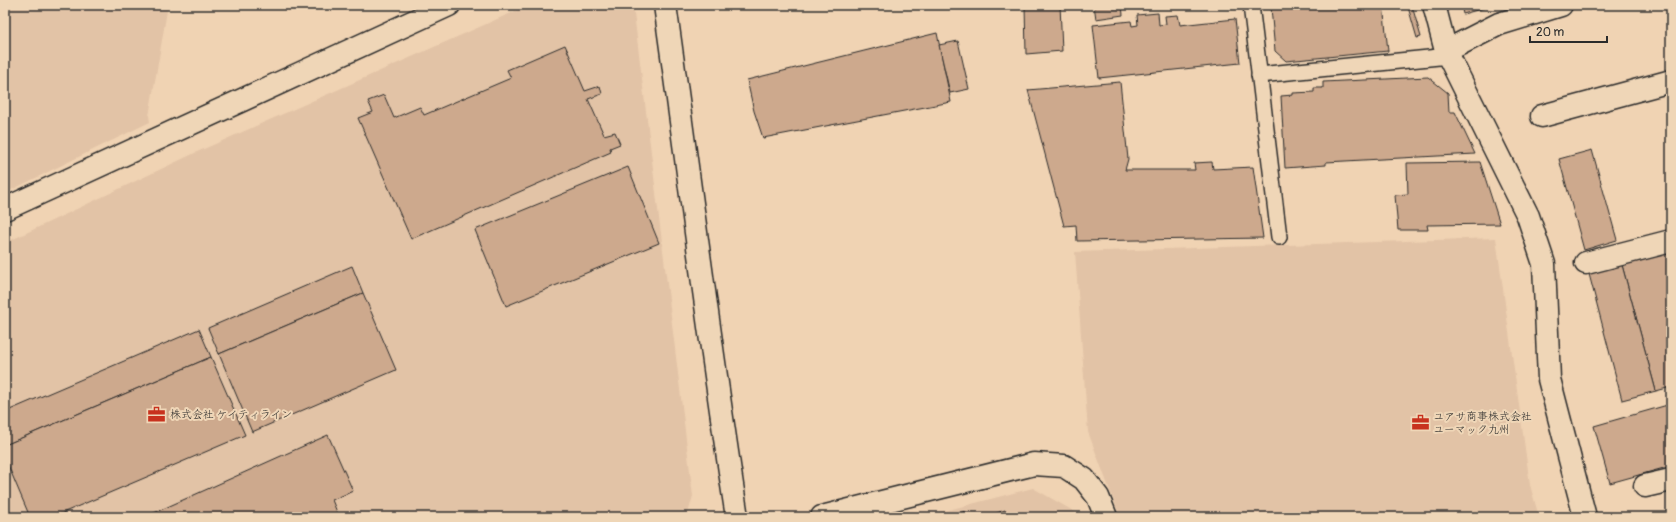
<svg xmlns="http://www.w3.org/2000/svg" width="1676" height="522" font-family="Pangolin,'Klee One',sans-serif">
  <style>
    .built { fill: #e2c3a6 }
    .building { fill: #cda98d; stroke: #2b2b2b }
    .lines { fill: none; stroke-linecap: round; stroke-linejoin: round }
    .service-casing { stroke: #2b2b2b; stroke-width: 18 }
    .minor-casing { stroke: #2b2b2b; stroke-width: 25 }
    .tertiary-casing { stroke: #2b2b2b; stroke-width: 25 }
    .service { stroke: #efd6b7; stroke-width: 15 }
    .minor { stroke: #efd6b7; stroke-width: 22 }
    .tertiary { stroke: #efd6b7; stroke-width: 22 }
    .labels { text-anchor: middle; stroke-width: 4; stroke-linejoin: round; paint-order: stroke }
    .poi-label { font-size: 11px; fill: #2b2b2b; stroke: #efd6b7; text-anchor: start }
  </style>
  <rect width="100%" height="100%" fill="#f0d3b3"/>
  <filter id="ink" filterUnits="userSpaceOnUse"><feTurbulence type="fractalNoise" baseFrequency=".025" numOctaves="2"/><feDisplacementMap in="SourceGraphic" scale="8" xChannelSelector="R" yChannelSelector="G"/><feConvolveMatrix kernelMatrix="1 2 1 2 8 2 1 2 1" color-interpolation-filters="sRGB"/></filter>
  <g filter="url(#ink)">
    <g class="built">
      <polygon points="5,5 168,5 149,116 150,122 5,193"/>
      <polygon points="529,5 633,5 693,496 687,517 5,517 5,243 197,152"/>
      <polygon points="1496,238 1530,485 1539,517 1120,517 1088,432 1075,252"/>
      <polygon points="1033,488 1077,513 1079,517 922,517"/>
    </g>
    <g class="building">
      <polygon points="1025,5 1060,5 1062,51 1026,54"/>
      <polygon points="1094,5 1122,5 1123,15 1096,19"/>
      <polygon points="1302,5 1383,5 1388,51 1286,61 1275,51 1271,8"/>
      <polygon points="1461,5 1495,5 1463,14"/>
      <polygon points="1412,6 1421,37 1417,38 1408,7"/>
      <polygon points="1158,13 1159,25 1166,24 1165,16 1178,15 1180,25 1235,19 1240,63 1099,78 1093,25 1131,21 1132,26 1138,25 1137,15"/>
      <polygon points="937,33 951,102 763,138 754,111 747,80"/>
      <polygon points="958,41 969,89 950,93 939,45"/>
      <polygon points="565,45 585,91 600,86 602,94 588,99 604,135 615,132 620,144 610,148 611,152 411,239 358,118 373,112 368,101 384,95 394,118 420,107 424,115 511,78 507,70"/>
      <polygon points="1428,77 1448,93 1449,112 1455,112 1475,154 1326,162 1326,165 1285,168 1281,96 1293,95 1293,93 1314,92 1314,88 1323,88 1323,82"/>
      <polygon points="1120,82 1128,159 1125,170 1195,170 1194,163 1212,162 1213,169 1253,167 1263,238 1077,241 1076,225 1064,226 1028,90"/>
      <polygon points="1592,150 1617,240 1584,250 1559,159"/>
      <polygon points="1480,162 1500,224 1427,225 1428,230 1398,230 1395,195 1408,194 1407,163"/>
      <polygon points="628,167 659,243 506,306 475,230"/>
      <polygon points="1671,252 1671,387 1656,391 1622,265"/>
      <polygon points="1622,265 1656,391 1622,400 1589,274"/>
      <polygon points="352,266 363,293 219,354 208,328"/>
      <polygon points="363,293 396,370 252,432 219,354"/>
      <polygon points="199,329 211,357 5,445 5,412"/>
      <polygon points="211,357 245,435 53,517 30,517 5,458 5,445"/>
      <polygon points="1671,404 1671,466 1610,483 1594,426"/>
      <polygon points="328,435 353,491 332,500 339,517 145,517"/>
      <polygon points="1005,510 1007,517 986,517"/>
      <polygon points="965,511 967,517 949,517"/>
    </g>
    <g class="lines">
      <defs>
        <g id="service">
          <polyline points="1251,5 1279,237"/>
          <polyline points="1259,75 1449,56"/>
        </g>
        <g id="minor">
          <polyline points="1434,5 1446,51 1528,216 1544,264 1549,379 1585,517"/>
          <polyline points="1446,51 1499,24 1561,5"/>
          <polyline points="1542,116 1671,81"/>
          <polyline points="1586,263 1671,241"/>
          <polyline points="1645,486 1671,480"/>
        </g>
        <g id="tertiary">
          <path d="M665 5C689 176 710 347 737 517"/>
          <polyline points="5,209 449,5"/>
          <polyline points="822,517 1034,464 1064,466 1084,479 1098,497 1106,517"/>
        </g>
      </defs>
      <use href="#service" class="service-casing"/>
      <use href="#minor" class="minor-casing"/>
      <use href="#tertiary" class="tertiary-casing"/>
      <use href="#service" class="service"/>
      <use href="#minor" class="minor"/>
      <use href="#tertiary" class="tertiary"/>
    </g>
  </g>
  <defs>
    <symbol id="office-bare" viewBox="-9 -9 18 18"><path d="M-6-3h4V-5.5h4V-3h4V5H-6ZM-1-4.5V-3h2v-1.5ZM-6 0V1H6V0Z" fill="#c8321e" stroke="#efd6b7" stroke-width="2.5" paint-order="stroke"/></symbol>
  </defs>
  <g fill-rule="evenodd">
    <use href="#office-bare" x="144" y="402" width="25" height="25"/>
    <use href="#office-bare" x="1408" y="410" width="25" height="25"/>
  </g>
  <g class="labels">
    <g class="poi-label">
      <text x="170" y="418">株式会社 ケイティライン</text>
      <text x="1433" y="420">ユアサ商事株式会社<tspan x="1433" dy="13">ユーマック九州</tspan></text>
    </g>
  </g>
  <rect width="1676" height="522" fill="none" stroke="#efd6b7" stroke-width="20"/>
  <rect x="10" y="10" width="1656" height="502" fill="none" stroke="#2b2b2b" stroke-width="1.5" filter="url(#ink)"/>
  <path d="M1530 36v6h77v-6" fill="none" stroke="#2b2b2b" stroke-width="2"/>
  <text x="1536" y="36" font-size="12" fill="#2b2b2b" stroke="#efd6b7" stroke-width="3" paint-order="stroke">20 m</text>
</svg>
